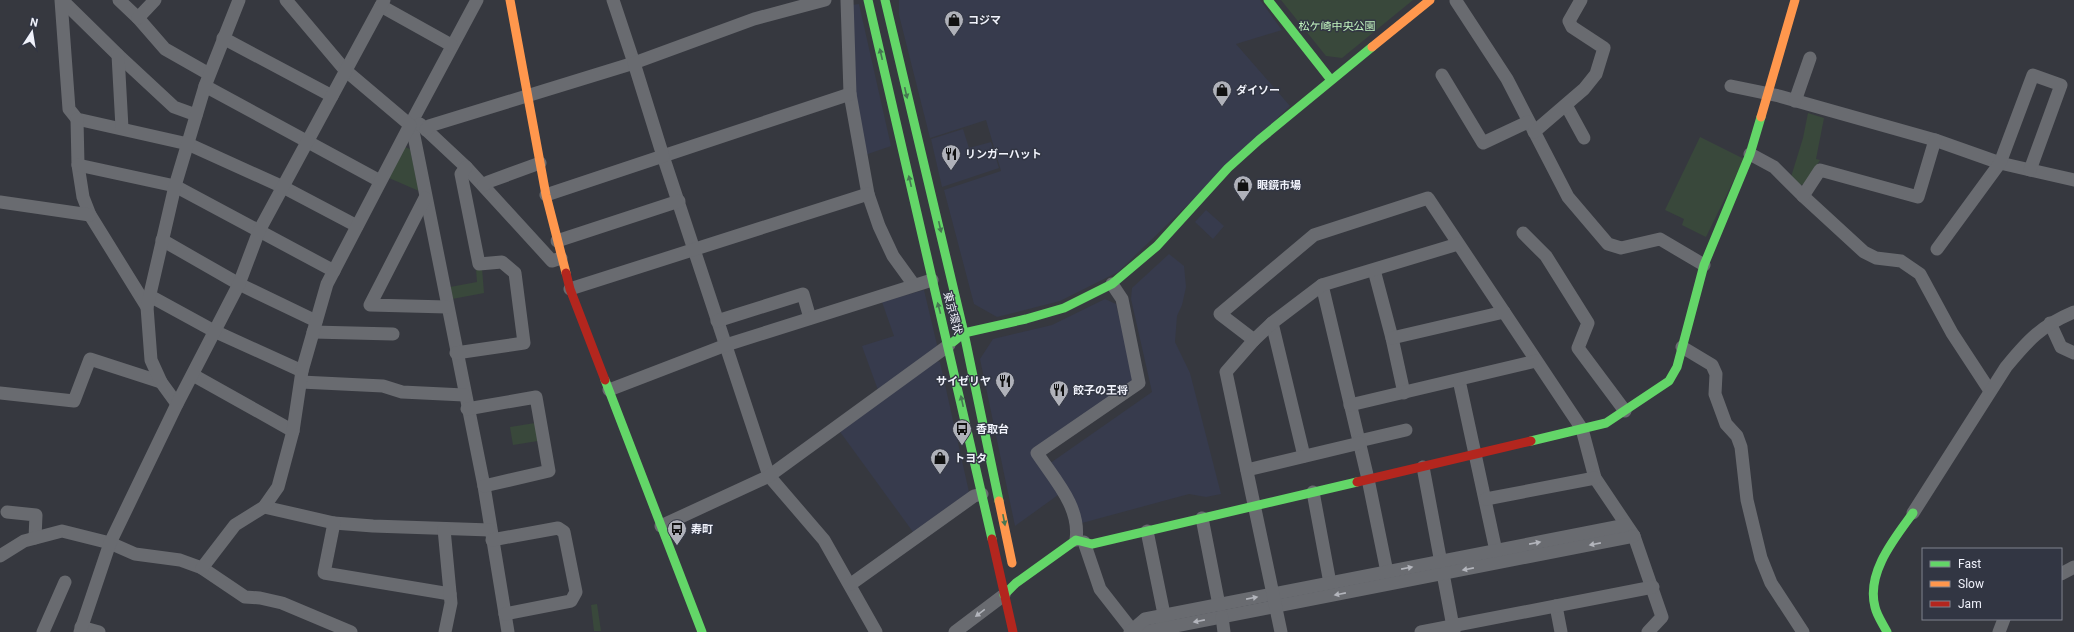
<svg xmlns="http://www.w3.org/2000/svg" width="2074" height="632" font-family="Roboto,'Noto Sans JP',sans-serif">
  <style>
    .built { fill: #373b4d }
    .green { fill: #39483b }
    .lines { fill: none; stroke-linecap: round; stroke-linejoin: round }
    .street { stroke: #696b70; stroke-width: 13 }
    .fast { stroke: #63d668; stroke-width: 9 }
    .slow { stroke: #ff974d; stroke-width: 9 }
    .jam { stroke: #b3261e; stroke-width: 9 }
    .oneway { fill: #467652 }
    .oneway2 { fill: #b3b5bc }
    .labels { text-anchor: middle; stroke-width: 3; stroke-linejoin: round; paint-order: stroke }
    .poi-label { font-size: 11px; font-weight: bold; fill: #f0f2fb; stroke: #323643; text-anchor: start }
    .park-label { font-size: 11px; fill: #c0f3be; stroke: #323643 }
    .street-label { font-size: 11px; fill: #f0f2fb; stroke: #323643 }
  </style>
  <rect width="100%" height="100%" fill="#36383f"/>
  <g class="built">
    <polygon points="899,0 1260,0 1282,30 1236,44 1290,106 1118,272 1060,301 997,317 974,304 944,190 1001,171 986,120 930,138 899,15"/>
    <polygon points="859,4 891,146 865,155 856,105 852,5"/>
    <polygon points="963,129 969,148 991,142 999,168 942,187 931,139"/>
    <polygon points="1206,210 1224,226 1213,239 1195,222"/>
    <polygon points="1169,254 1184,266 1186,287 1182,305 1177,316 1175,342 1190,373 1221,494 1206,497 1189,494 1082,523 1049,464 1152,392 1131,299 1132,288"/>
    <polygon points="924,290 938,349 878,390 862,346 894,336 882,302"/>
    <polygon points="1105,299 1116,304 1133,377 1131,382 1031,453 1058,495 1015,526 980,359 993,339 1052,325"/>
    <polygon points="933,360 940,362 969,492 913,532 838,429"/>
  </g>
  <g class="green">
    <polygon points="1281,0 1413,0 1342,58 1326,56"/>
    <polygon points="1808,113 1824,118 1816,159 1820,160 1806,184 1800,185 1791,177 1803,138"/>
    <polygon points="1700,137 1744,159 1706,237 1682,225 1684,219 1665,210"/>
    <polygon points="405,147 410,149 419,191 389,178"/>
    <polygon points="482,268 484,293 452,299 450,287 477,282 476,269"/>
    <polygon points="535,423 538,441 513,445 510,427"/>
    <polygon points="597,604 601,631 594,631 591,605"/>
  </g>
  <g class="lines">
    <g class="street">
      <polyline points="61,0 69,109 77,119 188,144 283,187 357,226"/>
      <polyline points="62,0 118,55 174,107 196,115"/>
      <polyline points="119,0 138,18 165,49 209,74"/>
      <polyline points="477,0 410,125 413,131 484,486 508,632"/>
      <polyline points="847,0 850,94 868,194 879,226 893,256 914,285"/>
      <polyline points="1456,1 1507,79 1568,197 1608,244 1621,248 1660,239 1704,265"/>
      <polyline points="381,6 451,45"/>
      <polyline points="138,18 155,0"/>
      <polyline points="223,38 332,96"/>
      <polyline points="118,55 122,128"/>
      <polyline points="1442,75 1483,143 1528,122"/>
      <polyline points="205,86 380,181"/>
      <polyline points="1731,86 1779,96 1935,140 2000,163 2074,180"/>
      <polyline points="850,94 663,156 769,476 824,540 876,632"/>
      <polyline points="1795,101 1810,58"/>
      <polyline points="1566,105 1584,138"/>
      <polyline points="77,119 78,165 83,197 90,215 147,307"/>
      <polyline points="420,124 466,167 552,261 561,258"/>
      <polyline points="426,130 429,126 634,63 613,0"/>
      <polyline points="1534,132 1584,89 1596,74 1604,48 1572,27 1569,21 1581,0"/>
      <polyline points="1750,154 1774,167 1803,196 1864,252 1876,258 1901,261 1920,274 1952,333 1990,391"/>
      <polyline points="78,165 175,186 334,271"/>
      <polyline points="484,185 488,182 540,163"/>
      <polyline points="546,195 663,156 634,63 754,19 825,0"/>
      <polyline points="1803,196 1820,170 1918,197 1935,140"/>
      <polyline points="425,198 370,305 447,307"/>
      <polyline points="0,202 90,215"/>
      <polyline points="1523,233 1546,256 1588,323 1578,348 1625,411"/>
      <polyline points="162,240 239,284 316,321"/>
      <polyline points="557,241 679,201"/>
      <polyline points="1937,249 2000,163 2033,75 2061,85 2030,170"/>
      <polyline points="1374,270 1392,338 1404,393"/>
      <polyline points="1322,285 1368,479 1387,572"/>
      <polyline points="570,289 868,194"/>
      <polyline points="150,296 214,331 302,371"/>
      <polyline points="717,321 803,294 810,318"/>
      <polyline points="1272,323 1304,456"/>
      <polyline points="2050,323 2061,347 2074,353"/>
      <polyline points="313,332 393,334"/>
      <polyline points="1392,338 1504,312"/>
      <polyline points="1254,340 1220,314 1314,235 1428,198 1582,429 1595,478 1634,536 1662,617 1648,632"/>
      <polyline points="1682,347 1712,365 1716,374 1715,394 1726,424 1737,436 1741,447 1747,500 1761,558 1771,583 1803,632"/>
      <polyline points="456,353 524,343 515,273 502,262 479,264 461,174 466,167"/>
      <polyline points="193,375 293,431"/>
      <polyline points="1459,380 1496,551"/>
      <polyline points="301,382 383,386 402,392 464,395"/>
      <polyline points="609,390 726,345 932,280"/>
      <polyline points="0,393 74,401 90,359 161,382"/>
      <polyline points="177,404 161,382 151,360 147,307 175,186 205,86 239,0"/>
      <polyline points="1350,405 1536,361"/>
      <polyline points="467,409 536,397 549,471 484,486"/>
      <polyline points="1359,441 1406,430"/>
      <polyline points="1423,467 1454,632"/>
      <polyline points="1247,470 1360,443"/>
      <polyline points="1313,492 1330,583"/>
      <polyline points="1486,499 1595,478"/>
      <polyline points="264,507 334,523 373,526 490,530"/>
      <polyline points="7,512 36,515 35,538"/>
      <path d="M1913 513 2006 367C2028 340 2041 326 2074 312"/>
      <polyline points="1202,518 1219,605"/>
      <polyline points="334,523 324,573 450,594"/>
      <polyline points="661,526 769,476 949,345"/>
      <polyline points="444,529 451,603 445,632"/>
      <polyline points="1147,531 1166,624"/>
      <polyline points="492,540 558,528 564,532 576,592 571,601 505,614"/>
      <path d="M1076 540C1081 507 1054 479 1037 453L1139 383 1122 299 1112 284"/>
      <polyline points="1084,542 1100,589 1132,630 1145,632 1634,536"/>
      <polyline points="0,556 24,541 62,531 110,543 135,554 180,560 202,568 245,597 260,598 282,603 351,632"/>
      <polyline points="202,568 235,525 264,507 278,487 293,431 302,371 327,284 410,125 345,70 286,0"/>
      <polyline points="2061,574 2074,567"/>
      <polyline points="851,584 974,496 982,494"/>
      <polyline points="1556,606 1561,632"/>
      <polyline points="1222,617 1224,632"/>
      <polyline points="81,627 99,632"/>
      <polyline points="43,632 65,582"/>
      <polyline points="80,632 110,543 177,404 239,284 259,231 384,0"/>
      <polyline points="955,632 1004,595"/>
      <polyline points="1130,632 1145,619 1626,525"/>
      <polyline points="1281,632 1226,372 1254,340 1272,323 1322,285 1458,244"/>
      <polyline points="1421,632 1653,587"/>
      <polyline points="1999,632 2004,619"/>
    </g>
    <g class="fast">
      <polyline points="868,0 992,539"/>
      <polyline points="885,0 964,333 999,501"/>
      <polyline points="1268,0 1331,80"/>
      <polyline points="953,342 964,333 1026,319 1064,308 1112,284 1157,246 1228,168 1259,140 1372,47"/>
      <polyline points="605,380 702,632"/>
      <polyline points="1531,441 1606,423 1669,381 1677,367 1704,265 1750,154 1761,117"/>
      <polyline points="1004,595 1016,583 1076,540 1092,544 1357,482"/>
      <path d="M1887 632C1883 624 1877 616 1875 607 1866 573 1894 539 1913 513"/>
    </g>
    <g class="slow">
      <polyline points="510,0 546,195 566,273"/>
      <polyline points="1372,47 1430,0"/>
      <polyline points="1761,117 1795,0"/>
      <polyline points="999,501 1012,563"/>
    </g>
    <g class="jam">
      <polyline points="566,273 570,289 605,380"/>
      <polyline points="1357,482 1531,441"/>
      <polyline points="992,539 1013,632"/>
    </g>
  </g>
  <defs><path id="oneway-solid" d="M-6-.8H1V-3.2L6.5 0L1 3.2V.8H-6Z"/></defs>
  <g class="oneway">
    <use href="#oneway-solid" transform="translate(881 54) rotate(-103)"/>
    <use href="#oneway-solid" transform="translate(906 93) rotate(77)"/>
    <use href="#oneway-solid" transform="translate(910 181) rotate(-103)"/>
    <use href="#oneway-solid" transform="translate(940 227) rotate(77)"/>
    <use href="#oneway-solid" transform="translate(939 308) rotate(-105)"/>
    <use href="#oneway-solid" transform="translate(962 401) rotate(-102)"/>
    <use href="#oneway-solid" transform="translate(1004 520) rotate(79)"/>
  </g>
  <g class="oneway2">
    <use href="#oneway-solid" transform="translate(1535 543) rotate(-11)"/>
    <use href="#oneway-solid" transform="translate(1595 544) rotate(169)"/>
    <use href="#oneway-solid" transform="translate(1407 568) rotate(-11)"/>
    <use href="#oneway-solid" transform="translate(1468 569) rotate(169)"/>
    <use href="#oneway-solid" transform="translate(1340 594) rotate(169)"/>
    <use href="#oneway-solid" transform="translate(1252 598) rotate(-11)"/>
    <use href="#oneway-solid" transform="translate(980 613) rotate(143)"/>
    <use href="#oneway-solid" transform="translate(1199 621) rotate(169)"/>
  </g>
  <defs>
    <symbol id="shop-pin" viewBox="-11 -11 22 30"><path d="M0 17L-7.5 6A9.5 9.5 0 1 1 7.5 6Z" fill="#afb1b9" stroke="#323643"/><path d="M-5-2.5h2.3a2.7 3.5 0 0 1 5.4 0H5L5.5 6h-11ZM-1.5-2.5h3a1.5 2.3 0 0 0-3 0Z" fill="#111"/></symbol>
    <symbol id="restaurant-pin" viewBox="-11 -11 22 30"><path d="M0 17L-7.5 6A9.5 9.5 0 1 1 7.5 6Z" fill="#afb1b9" stroke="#323643"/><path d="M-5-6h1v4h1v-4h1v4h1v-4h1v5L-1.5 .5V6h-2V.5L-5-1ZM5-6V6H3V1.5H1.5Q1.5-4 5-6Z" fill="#111"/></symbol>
    <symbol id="bus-pin" viewBox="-11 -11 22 30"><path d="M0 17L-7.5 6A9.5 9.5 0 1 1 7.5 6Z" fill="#afb1b9" stroke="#323643"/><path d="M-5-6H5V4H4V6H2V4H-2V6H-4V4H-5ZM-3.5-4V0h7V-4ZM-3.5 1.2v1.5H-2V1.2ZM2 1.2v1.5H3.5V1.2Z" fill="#111"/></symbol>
  </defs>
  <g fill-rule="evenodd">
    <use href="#shop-pin" x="943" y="9" width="22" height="30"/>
    <use href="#shop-pin" x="1211" y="79" width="22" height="30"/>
    <use href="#restaurant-pin" x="940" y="143" width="22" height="30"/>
    <use href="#shop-pin" x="1232" y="174" width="22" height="30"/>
    <use href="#restaurant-pin" x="994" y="370" width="22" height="30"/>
    <use href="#restaurant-pin" x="1048" y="379" width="22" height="30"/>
    <use href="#bus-pin" x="951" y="418" width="22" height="30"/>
    <use href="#shop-pin" x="929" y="447" width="22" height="30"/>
    <use href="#bus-pin" x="666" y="518" width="22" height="30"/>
  </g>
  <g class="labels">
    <g class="poi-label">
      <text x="968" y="24">コジマ</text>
      <text x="1236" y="94">ダイソー</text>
      <text x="965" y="158">リンガーハット</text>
      <text x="1257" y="189">眼鏡市場</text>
      <text x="991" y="385" text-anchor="end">サイゼリヤ</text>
      <text x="1073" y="394">餃子の王将</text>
      <text x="976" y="433">香取台</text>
      <text x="954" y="462">トヨタ</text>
      <text x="691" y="533">寿町</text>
    </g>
    <g class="park-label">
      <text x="1337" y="30">松ケ崎中央公園</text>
    </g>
    <g class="street-label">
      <text transform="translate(953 313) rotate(75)" y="4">東京環状</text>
    </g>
  </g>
  <rect x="1922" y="548" width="140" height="72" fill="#323643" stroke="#7e818d"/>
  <rect x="1930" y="561" width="20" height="6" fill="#63d668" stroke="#7e818d"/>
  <text x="1958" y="568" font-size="12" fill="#f0f2fb">Fast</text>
  <rect x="1930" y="581" width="20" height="6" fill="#ff974d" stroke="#7e818d"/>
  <text x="1958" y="588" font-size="12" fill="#f0f2fb">Slow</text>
  <rect x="1930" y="601" width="20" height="6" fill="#b3261e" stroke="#7e818d"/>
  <text x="1958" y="608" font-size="12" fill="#f0f2fb">Jam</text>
  <g transform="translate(32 32) rotate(12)" stroke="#323643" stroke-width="3" paint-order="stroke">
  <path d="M0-3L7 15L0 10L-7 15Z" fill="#f0f2fb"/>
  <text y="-6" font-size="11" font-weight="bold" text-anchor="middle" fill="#f0f2fb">N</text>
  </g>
</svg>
